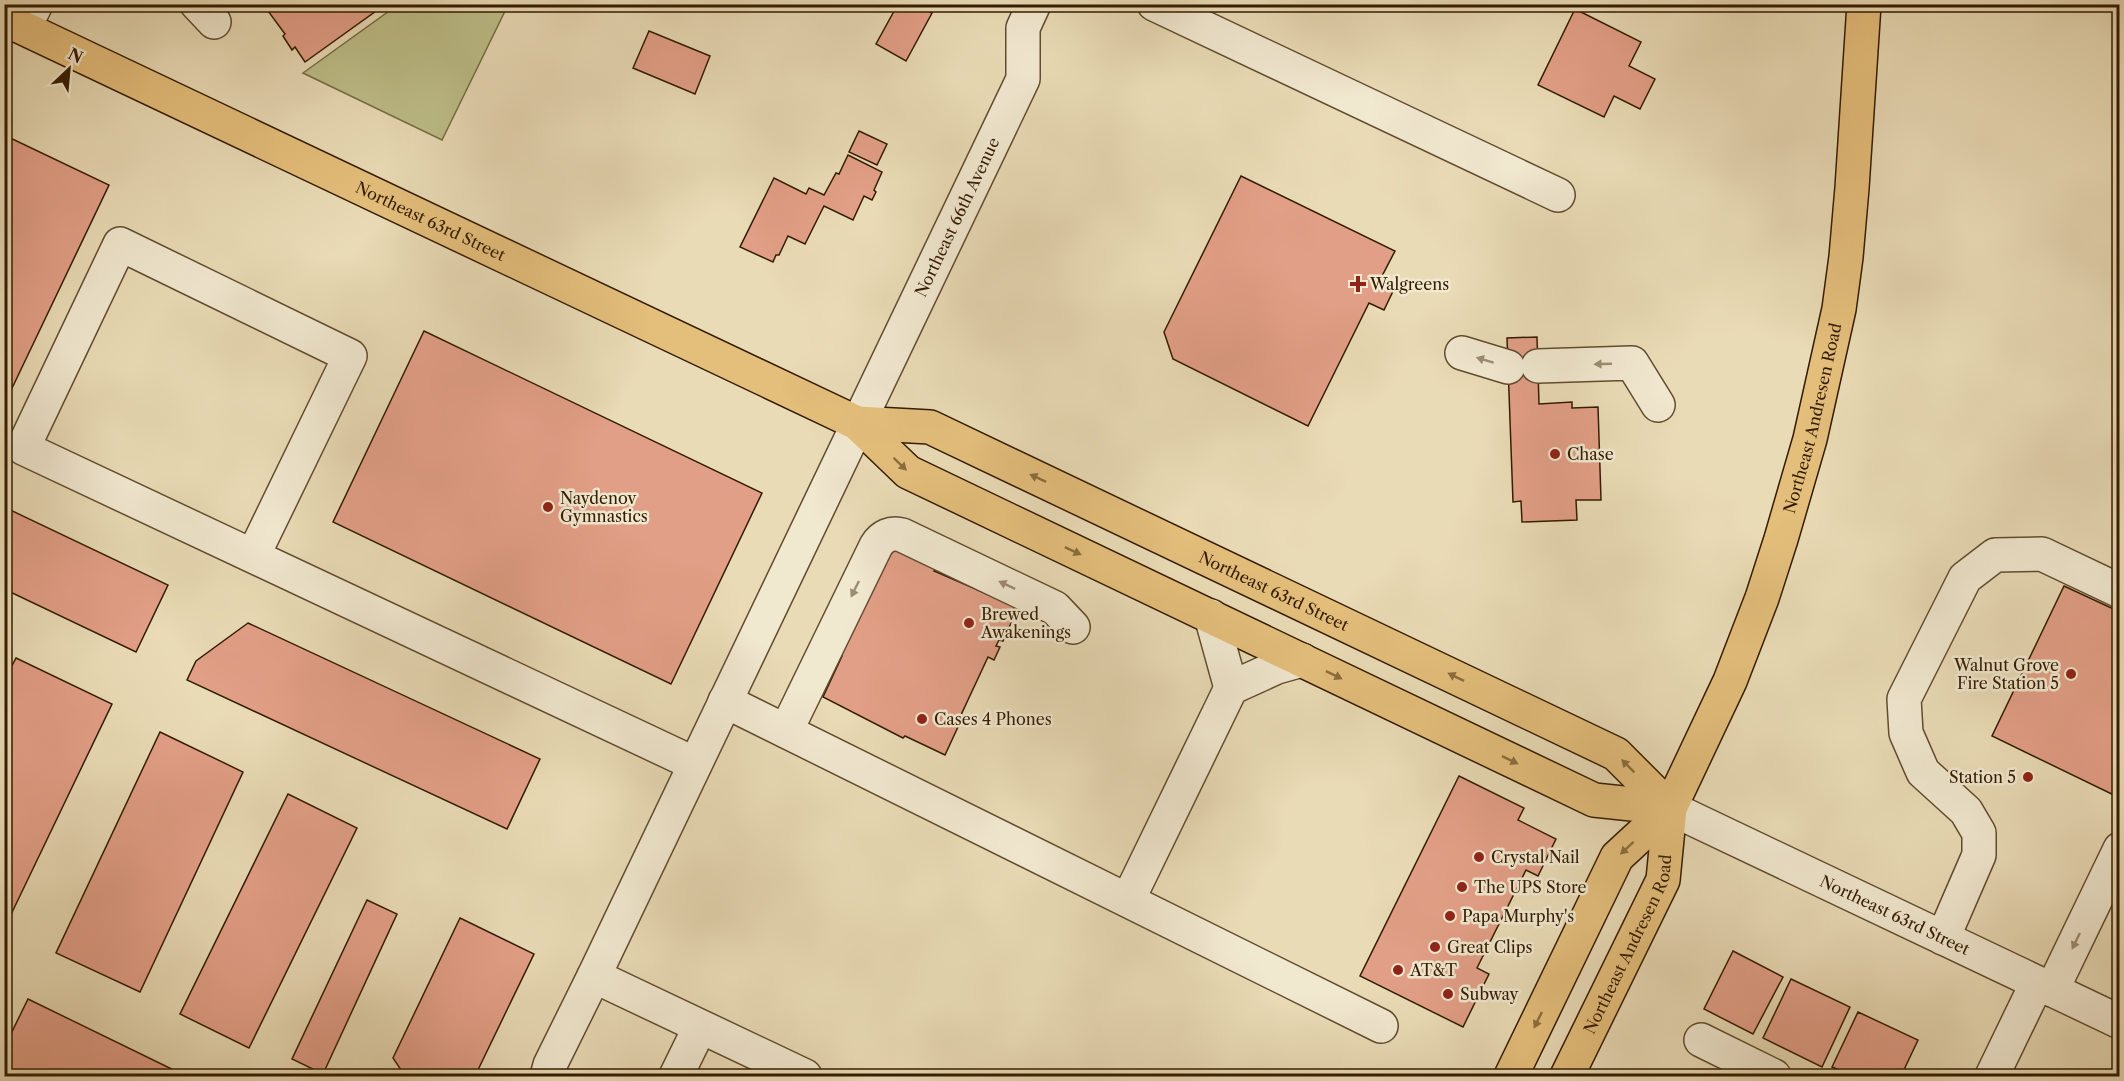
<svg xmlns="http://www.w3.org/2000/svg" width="2124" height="1081" font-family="'Libre Caslon Text',serif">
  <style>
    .green { fill: #bdbe89; stroke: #786d44; stroke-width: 1.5 }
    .building { fill: #e29f87; stroke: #341c00; stroke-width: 1.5 }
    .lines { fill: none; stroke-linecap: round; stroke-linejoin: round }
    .minor-casing { stroke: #614c2e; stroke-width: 36 }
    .major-casing { stroke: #341c00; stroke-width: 36 }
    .minor { stroke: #f1e8d0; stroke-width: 33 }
    .major { stroke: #e4be7b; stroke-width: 33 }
    .oneway { fill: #9c8c72 }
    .oneway2 { fill: #8c6d3e }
    .poi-dot { fill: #8f2418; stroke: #f1e8d0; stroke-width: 2 }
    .labels { text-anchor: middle; stroke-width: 5; stroke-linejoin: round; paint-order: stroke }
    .street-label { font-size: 16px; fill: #341c00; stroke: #f1e8d0 }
    .poi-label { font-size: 16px; fill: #341c00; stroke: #f1e8d0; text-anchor: start }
  </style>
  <rect width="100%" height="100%" fill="#e9dbb6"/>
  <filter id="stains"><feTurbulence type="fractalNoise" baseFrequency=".00333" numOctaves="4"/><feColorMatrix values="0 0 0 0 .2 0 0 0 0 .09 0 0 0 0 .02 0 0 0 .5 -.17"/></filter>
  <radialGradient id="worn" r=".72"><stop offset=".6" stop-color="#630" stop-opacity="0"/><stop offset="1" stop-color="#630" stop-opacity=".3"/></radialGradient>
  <polygon class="green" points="385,5 508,5 442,140 303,73 389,11"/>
  <g class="building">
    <polygon points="277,4 371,4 376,11 305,62 295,47 292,50 283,36 285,34 268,11"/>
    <polygon points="898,4 916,4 932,13 906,61 876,44"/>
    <polygon points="1347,4 1366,4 1363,11"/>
    <polygon points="1575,9 1641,42 1629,66 1655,79 1640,109 1614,96 1604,117 1538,85"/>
    <polygon points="649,31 710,56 695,94 633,68"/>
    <polygon points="859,131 887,144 877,165 849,152"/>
    <polygon points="4,135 109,185 4,405"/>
    <polygon points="848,155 882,172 874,190 876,192 872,200 864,196 853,220 824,206 805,244 788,236 779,255 776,255 773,262 740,247 774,178 806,194 809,188 824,195 836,173 839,174"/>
    <polygon points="1241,176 1395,251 1380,280 1395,287 1384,310 1369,303 1308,426 1173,359 1164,332"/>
    <polygon points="424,331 762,493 671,684 333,522"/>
    <polygon points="1537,337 1539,404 1572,402 1572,408 1598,407 1601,500 1576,500 1577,520 1522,522 1521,501 1513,502 1507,338"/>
    <polygon points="4,507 168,585 136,652 4,589"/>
    <polygon points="893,548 936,569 934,571 1015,606 1012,613 1015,614 1003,641 999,640 996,646 1000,647 994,660 988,657 961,715 963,716 945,755 905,736 903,738 823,697 842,656 839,654"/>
    <polygon points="2064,586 2120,612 2120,798 1992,736"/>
    <polygon points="248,623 540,759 507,829 187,680 196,661"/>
    <polygon points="16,658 112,704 5,927 4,681"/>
    <polygon points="160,732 243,772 140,992 56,953"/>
    <polygon points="1459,776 1524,808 1518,820 1556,839 1538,876 1526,870 1477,968 1489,974 1463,1027 1360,976"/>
    <polygon points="288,794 357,828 249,1048 180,1014"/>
    <polygon points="367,900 397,914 323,1074 292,1059"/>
    <polygon points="460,918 534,954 475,1076 405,1076 393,1058"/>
    <polygon points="1733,951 1783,977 1753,1034 1704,1009"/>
    <polygon points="1791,979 1850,1007 1822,1067 1763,1038"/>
    <polygon points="28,999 186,1076 19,1076 4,1069 4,1048"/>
    <polygon points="1858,1012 1918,1040 1901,1076 1854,1076 1832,1067"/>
  </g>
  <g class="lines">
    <defs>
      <g id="minor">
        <polyline points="197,4 214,22"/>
        <polyline points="1154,4 1558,195"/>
        <polyline points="24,28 36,4"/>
        <polyline points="1462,353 1508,367"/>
        <polyline points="1538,366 1632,363 1658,405"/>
        <polyline points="253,556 350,356 120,244 23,448 695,764"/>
        <polyline points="1211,616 1231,688"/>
        <polyline points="725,701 1381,1026"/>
        <path d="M786 731 876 546C882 536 891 532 902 535L1055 608 1073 627"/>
        <path id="s1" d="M1670 808 2120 1022"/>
        <polyline points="1128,900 1231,688 1277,667 1302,660"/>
        <polyline points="1943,938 1979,855 1979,833 1966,811 1923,772 1906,733 1904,699 1965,578 1995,555 2042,554 2120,591"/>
        <polyline points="594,976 805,1076"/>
        <polyline points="2052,990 2120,849"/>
        <polyline points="1701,1040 1774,1076"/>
        <path id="s2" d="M547 1076 550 1065 594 976 1023 79V28L1034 4"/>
        <polyline points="676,1076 700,1027"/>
        <polyline points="1992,1076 2037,983"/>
      </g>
      <g id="major">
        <path id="s3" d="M4 19 857 423 908 472 1594 800 1670 808"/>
        <path id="s4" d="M857 423 930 427 1616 754 1670 808"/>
        <path id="s5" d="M1511 1076 1617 857 1670 808 1730 681 1762 598 1781 539 1810 439 1839 309 1846 257 1852 188 1864 4"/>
        <path id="s6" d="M1567 1076 1663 880 1670 808"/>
      </g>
    </defs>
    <use href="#minor" class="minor-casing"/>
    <use href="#major" class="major-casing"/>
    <use href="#minor" class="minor"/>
    <use href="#major" class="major"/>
  </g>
  <defs><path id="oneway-solid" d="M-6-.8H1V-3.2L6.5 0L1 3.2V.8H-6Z" transform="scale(1.5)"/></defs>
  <g class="oneway">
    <use href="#oneway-solid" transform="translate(1485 360) rotate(-163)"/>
    <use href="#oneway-solid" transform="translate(1603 364) rotate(178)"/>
    <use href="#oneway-solid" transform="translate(1007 585) rotate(-155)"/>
    <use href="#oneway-solid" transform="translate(855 589) rotate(116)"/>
    <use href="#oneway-solid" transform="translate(2076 941) rotate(116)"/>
  </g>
  <g class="oneway2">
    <use href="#oneway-solid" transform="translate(900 464) rotate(44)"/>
    <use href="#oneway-solid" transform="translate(1038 478) rotate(-155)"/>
    <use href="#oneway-solid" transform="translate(1073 551) rotate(25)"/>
    <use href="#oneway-solid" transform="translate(1334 675) rotate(26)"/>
    <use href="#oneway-solid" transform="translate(1456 677) rotate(-154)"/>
    <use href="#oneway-solid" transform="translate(1510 760) rotate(26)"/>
    <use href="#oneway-solid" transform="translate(1628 766) rotate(-135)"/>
    <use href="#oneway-solid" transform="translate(1627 848) rotate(137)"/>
    <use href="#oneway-solid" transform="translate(1538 1020) rotate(116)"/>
  </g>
  <g class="poi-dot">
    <path d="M1355 275h6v6h6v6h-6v6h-6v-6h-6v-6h6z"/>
    <circle cx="1555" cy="454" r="6"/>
    <circle cx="548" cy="507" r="6"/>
    <circle cx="969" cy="623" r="6"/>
    <circle cx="2071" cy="674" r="6"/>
    <circle cx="922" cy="719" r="6"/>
    <circle cx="2028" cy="777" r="6"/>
    <circle cx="1479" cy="857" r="6"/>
    <circle cx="1462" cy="887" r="6"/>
    <circle cx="1450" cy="916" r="6"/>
    <circle cx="1435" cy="947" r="6"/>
    <circle cx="1398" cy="970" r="6"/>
    <circle cx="1448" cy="994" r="6"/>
  </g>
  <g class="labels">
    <g class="street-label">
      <text dy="6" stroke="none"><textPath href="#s2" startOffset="952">Northeast 66th Avenue</textPath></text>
      <text dy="6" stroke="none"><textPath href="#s3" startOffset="472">Northeast 63rd Street</textPath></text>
      <text dy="6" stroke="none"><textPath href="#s5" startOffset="732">Northeast Andresen Road</textPath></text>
      <text dy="6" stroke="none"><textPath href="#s4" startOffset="454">Northeast 63rd Street</textPath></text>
      <text dy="6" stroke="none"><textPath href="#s1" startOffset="249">Northeast 63rd Street</textPath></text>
      <text dy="6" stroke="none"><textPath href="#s6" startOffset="146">Northeast Andresen Road</textPath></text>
    </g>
    <g class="poi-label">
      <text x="1370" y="290">Walgreens</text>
      <text x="1567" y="460">Chase</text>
      <text x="560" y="504">Naydenov<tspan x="560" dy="18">Gymnastics</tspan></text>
      <text x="981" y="620">Brewed<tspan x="981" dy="18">Awakenings</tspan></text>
      <text x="2059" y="671" text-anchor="end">Walnut Grove<tspan x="2059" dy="18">Fire Station 5</tspan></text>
      <text x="934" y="725">Cases 4 Phones</text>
      <text x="2016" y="783" text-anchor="end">Station 5</text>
      <text x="1491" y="863">Crystal Nail</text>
      <text x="1474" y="893">The UPS Store</text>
      <text x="1462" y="922">Papa Murphy's</text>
      <text x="1447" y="953">Great Clips</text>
      <text x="1410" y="976">AT&amp;T</text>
      <text x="1460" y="1000">Subway</text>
    </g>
  </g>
  <rect width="2124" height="1081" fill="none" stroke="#e9dbb6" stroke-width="24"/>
  <rect x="6" y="6" width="2112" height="1069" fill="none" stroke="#341c00" stroke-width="3"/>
  <rect x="12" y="12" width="2100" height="1057" fill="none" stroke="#341c00" stroke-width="1.5"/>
  <g transform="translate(69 69) rotate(26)" stroke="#f1e8d0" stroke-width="4.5" paint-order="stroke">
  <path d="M0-4.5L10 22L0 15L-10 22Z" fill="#341c00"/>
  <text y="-9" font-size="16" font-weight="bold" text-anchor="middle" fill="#341c00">N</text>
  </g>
  <rect width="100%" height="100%" filter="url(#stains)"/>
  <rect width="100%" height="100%" fill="url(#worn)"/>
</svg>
